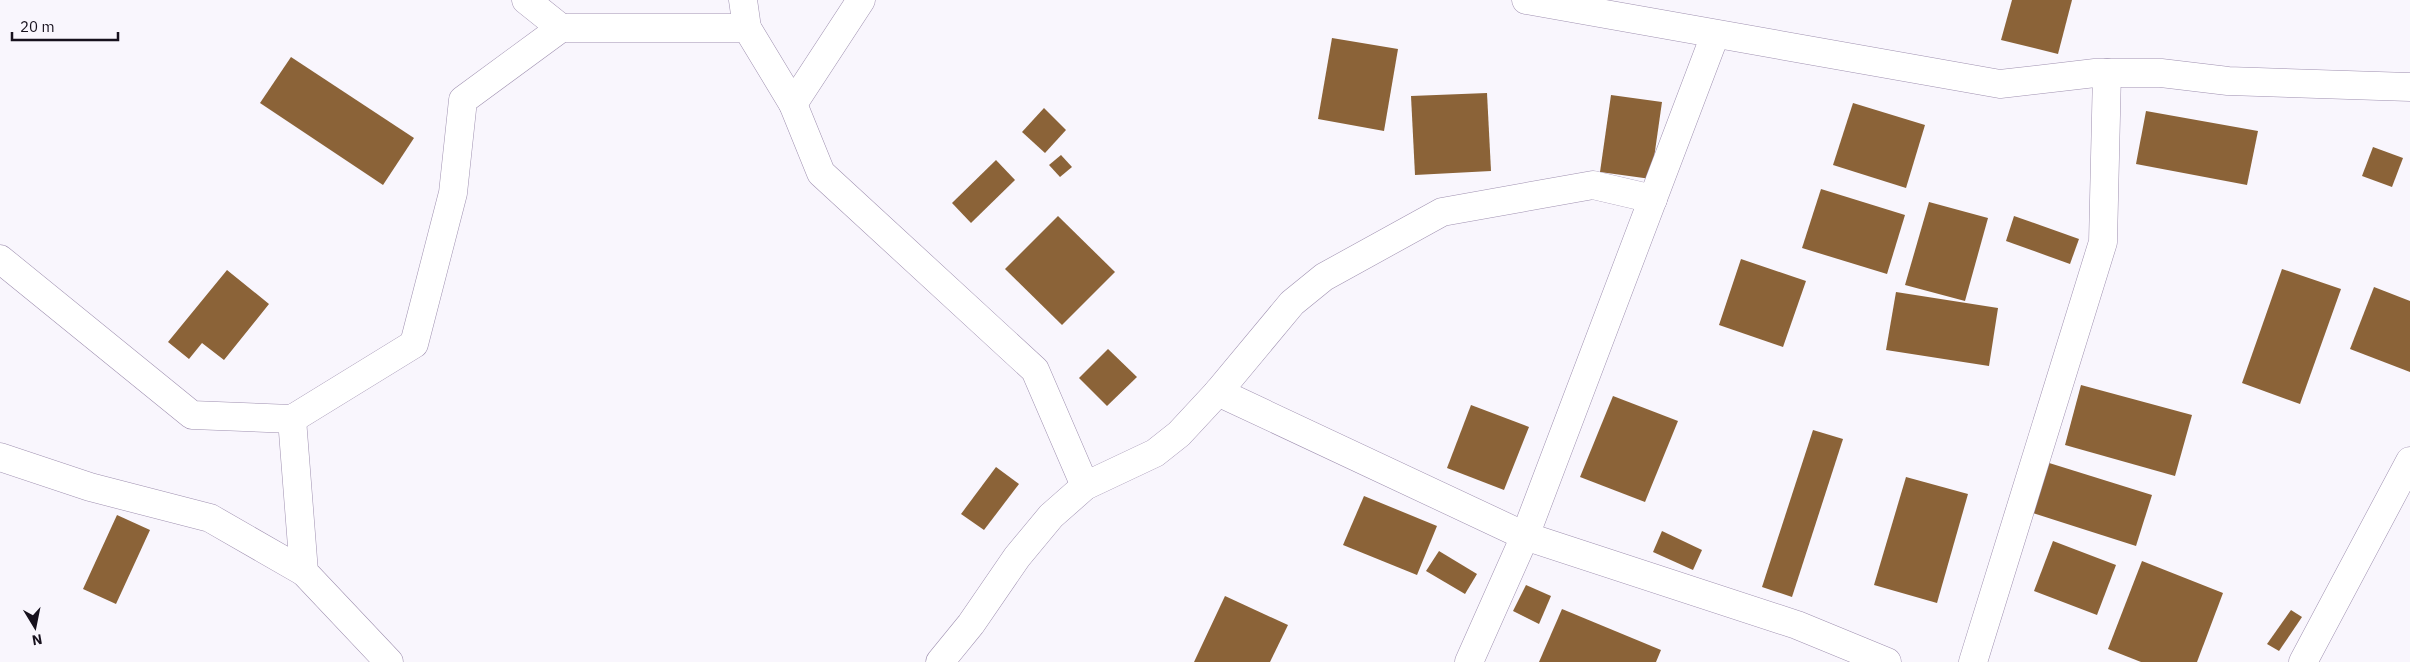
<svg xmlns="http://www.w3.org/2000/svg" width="2410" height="662" font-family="'IBM Plex Sans',sans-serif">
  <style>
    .building { fill: #8b6338 }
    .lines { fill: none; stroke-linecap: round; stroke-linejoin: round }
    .street-casing { stroke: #9f90b0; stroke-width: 29 }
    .street { stroke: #fff; stroke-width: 28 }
  </style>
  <rect width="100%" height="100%" fill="#f9f6fd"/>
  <g class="building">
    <polygon points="2012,0 2072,0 2058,54 2001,40"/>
    <polygon points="1332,38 1398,49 1384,131 1318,119"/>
    <polygon points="291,57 414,138 383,185 260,103"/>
    <polygon points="1487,93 1491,171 1415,175 1411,96"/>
    <polygon points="1611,95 1662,102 1651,179 1600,172"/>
    <polygon points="1853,103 1925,125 1906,188 1833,165"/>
    <polygon points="1044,108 1066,130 1045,153 1022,132"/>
    <polygon points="2146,111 2258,131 2247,185 2136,164"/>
    <polygon points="2373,147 2403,158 2392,187 2362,176"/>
    <polygon points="1061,155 1072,167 1060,177 1049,165"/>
    <polygon points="996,160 1015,180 971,223 952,203"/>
    <polygon points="1821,189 1905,215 1887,274 1802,248"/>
    <polygon points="1929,202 1988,218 1965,301 1905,285"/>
    <polygon points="1058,216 1115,272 1062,325 1005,269"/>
    <polygon points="2014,216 2079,239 2070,264 2006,241"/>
    <polygon points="1741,259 1806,281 1783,347 1719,325"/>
    <polygon points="2282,269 2341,289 2300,404 2242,383"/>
    <polygon points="227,270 269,304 224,360 202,343 189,359 168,342"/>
    <polygon points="2374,287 2410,301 2410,372 2350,349"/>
    <polygon points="1896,292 1998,308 1989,366 1886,350"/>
    <polygon points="1108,349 1137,377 1107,406 1079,378"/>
    <polygon points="2081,385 2192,415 2175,476 2065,445"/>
    <polygon points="1613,396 1678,421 1645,502 1580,477"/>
    <polygon points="1471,405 1529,427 1504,490 1447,468"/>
    <polygon points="1813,430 1843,439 1792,597 1762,587"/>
    <polygon points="2046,462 2152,495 2136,546 2030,512"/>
    <polygon points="996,467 1019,484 984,530 961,514"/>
    <polygon points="1906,477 1968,494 1937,603 1874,585"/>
    <polygon points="1364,496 1437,526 1417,575 1343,545"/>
    <polygon points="117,515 150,530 116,604 83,589"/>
    <polygon points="1662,531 1702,550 1693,570 1653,552"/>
    <polygon points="2053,541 2116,565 2097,615 2034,591"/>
    <polygon points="1439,551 1477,574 1465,594 1426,571"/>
    <polygon points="2142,561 2223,593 2197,662 2141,662 2108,649"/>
    <polygon points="1526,585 1551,596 1539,624 1513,611"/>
    <polygon points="1225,596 1288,625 1270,662 1194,662"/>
    <polygon points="1562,609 1661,650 1656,662 1539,662"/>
    <polygon points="2291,610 2302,617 2279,651 2267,644"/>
  </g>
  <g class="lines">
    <defs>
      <g id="street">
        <polyline points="526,0 561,28"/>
        <polyline points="743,0 747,28"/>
        <polyline points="1526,0 2000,84 2095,73 2161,73 2228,81 2410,87"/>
        <polyline points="793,104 861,0"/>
        <polyline points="0,259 192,415 292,419 414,344 453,193 463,100 561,28 747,28 793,104 821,173 1035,370 1085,486"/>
        <polyline points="1218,392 1525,536 1797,625 1887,662"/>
        <polyline points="292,419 304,572 389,662"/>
        <polyline points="0,457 90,487 210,518 304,572"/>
        <polyline points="940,662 971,624 1017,557 1051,516 1085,486 1155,453 1179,434 1218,392 1292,303 1324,277 1442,212 1593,185 1653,199"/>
        <polyline points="1469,662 1525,536 1715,35"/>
        <polyline points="1973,662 2103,242 2107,73"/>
        <polyline points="2303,662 2410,461"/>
      </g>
    </defs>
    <use href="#street" class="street-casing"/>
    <use href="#street" class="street"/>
  </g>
  <g transform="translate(35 627) rotate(170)" stroke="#f9f6fd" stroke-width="4" paint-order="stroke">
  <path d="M0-4L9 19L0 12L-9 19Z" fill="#17111d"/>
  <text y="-8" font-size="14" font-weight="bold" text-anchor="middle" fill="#17111d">N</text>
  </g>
  <path d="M12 32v8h106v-8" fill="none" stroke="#17111d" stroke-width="2.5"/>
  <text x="20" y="32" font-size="15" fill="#17111d" stroke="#f9f6fd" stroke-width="4" paint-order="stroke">20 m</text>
</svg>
